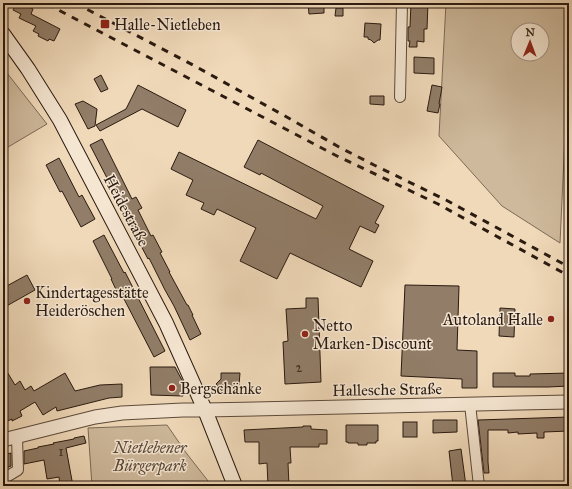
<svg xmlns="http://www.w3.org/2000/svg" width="572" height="489" font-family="'IM FELL Great Primer',serif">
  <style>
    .green { fill: #ceb99c; stroke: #7c6a56; fill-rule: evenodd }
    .building { fill: #917d68; stroke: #2a1a10 }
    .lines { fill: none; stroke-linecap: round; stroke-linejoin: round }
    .minor-casing { stroke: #5c4a3a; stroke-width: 12 }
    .tertiary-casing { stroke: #5c4a3a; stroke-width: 15 }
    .secondary-casing { stroke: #2a1a10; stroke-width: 16 }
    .minor { stroke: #f5e6d2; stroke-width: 10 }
    .tertiary { stroke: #f5e6d2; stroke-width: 13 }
    .secondary { stroke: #f5e6d2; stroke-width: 14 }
    .rail { stroke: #2a1a10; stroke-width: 3; stroke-dasharray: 7 7; stroke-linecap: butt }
    .poi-dot { fill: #8f2418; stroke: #f5e6d2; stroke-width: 1.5 }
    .labels { text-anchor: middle; stroke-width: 3; stroke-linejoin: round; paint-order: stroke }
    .number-label { font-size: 14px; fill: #443326 }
    .poi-label { font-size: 16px; fill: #2a1a10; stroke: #f5e6d2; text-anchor: start }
    .street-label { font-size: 16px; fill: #2a1a10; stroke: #f5e6d2 }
    .park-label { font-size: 16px; font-style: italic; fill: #5b4a3a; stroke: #f5e6d2 }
  </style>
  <rect width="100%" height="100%" fill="#f0d9b9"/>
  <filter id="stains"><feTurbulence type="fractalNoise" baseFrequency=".005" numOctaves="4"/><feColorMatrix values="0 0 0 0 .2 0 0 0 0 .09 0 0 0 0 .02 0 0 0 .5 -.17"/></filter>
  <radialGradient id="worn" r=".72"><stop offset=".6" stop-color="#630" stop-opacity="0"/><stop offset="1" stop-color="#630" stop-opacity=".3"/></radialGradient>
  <g class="green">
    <path d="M446 3H569V115L566 114 560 243 502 206 439 136ZM518 30H542V54H518Z"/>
    <polygon points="3,68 47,124 3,150"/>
    <polygon points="167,425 187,454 212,486 92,486 88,428"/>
  </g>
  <g class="building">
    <polygon points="17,3 31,3 29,7 33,9 31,14 60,29 54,41 49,39 48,41 38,36 39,34 33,31 36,26 19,18 21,14 13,10"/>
    <polygon points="308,3 324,3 324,13 309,14"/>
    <polygon points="411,3 428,3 427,29 424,29 424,42 417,41 417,47 409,47 410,41 408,41 408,27 410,27"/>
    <polygon points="336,8 343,8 343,16 335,16"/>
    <polygon points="365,23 381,24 380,40 378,40 374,43 371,40 368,39 368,37 364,37"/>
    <polygon points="414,57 434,58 434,74 414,73"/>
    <polygon points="101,75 108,89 101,92 94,79"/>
    <polygon points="138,85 186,110 178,127 142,109 100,131 96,125 126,109"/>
    <polygon points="432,85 442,87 439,104 440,104 438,113 427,111"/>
    <polygon points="370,96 384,96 384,105 370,104"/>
    <polygon points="83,101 97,109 95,126 88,129 75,104"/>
    <polygon points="102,139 132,199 136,197 142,208 138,210 151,236 153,235 162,252 160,253 170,272 169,272 187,305 188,305 193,315 192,315 201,334 190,340 174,306 165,290 149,258 148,259 139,242 140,242 90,145"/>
    <polygon points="258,140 384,206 375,223 379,225 375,233 360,226 349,249 373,261 361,287 290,253 277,279 240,261 256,228 217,209 214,215 201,209 204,203 186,195 193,180 171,169 179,152 316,219 323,206 261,173 260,175 244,167"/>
    <polygon points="59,158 79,197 82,195 95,219 81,227 62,191 60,192 46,165"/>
    <polygon points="104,235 124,273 125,272 165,351 154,357 123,297 120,298 111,279 112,279 93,241"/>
    <polygon points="27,275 35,290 3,308 3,288"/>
    <polygon points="405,285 459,286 457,350 477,351 477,388 462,388 462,379 401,376"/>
    <polygon points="306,298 318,298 321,382 285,384 283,342 288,341 286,309 306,308"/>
    <polygon points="500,308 515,309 514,337 499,336"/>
    <polygon points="3,365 15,385 20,381 25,390 31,386 34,391 65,373 75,391 100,385 122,384 122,397 109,398 57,411 56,407 43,415 35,402 20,411 22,416 12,421 12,419 3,423"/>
    <polygon points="150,367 175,367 183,382 183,396 151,395"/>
    <polygon points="221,373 240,373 239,385 237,385 237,393 224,393 216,384 221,379"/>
    <polygon points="493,373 515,373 515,376 530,376 530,374 569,373 569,386 548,387 493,387"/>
    <polygon points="569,417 569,431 544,432 544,438 537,438 537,433 518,434 518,432 508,433 508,430 488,430 488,462 489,473 484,473 478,420"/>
    <polygon points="433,420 457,420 457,432 433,433"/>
    <rect x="403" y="422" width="14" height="15"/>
    <polygon points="346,425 378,425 378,441 376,441 376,443 367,443 367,445 358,445 358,443 348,443 348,442 346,442"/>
    <polygon points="303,426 311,426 311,429 327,430 327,444 319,444 319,447 290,447 291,463 288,463 289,486 268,486 267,463 259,464 259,442 245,442 244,430 303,427"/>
    <polygon points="84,436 86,443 66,448 73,486 60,486 59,477 47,479 44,460 24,464 24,451 38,448 38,447 54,444 53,443 74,439 74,438"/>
    <polygon points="461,449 466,486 453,486 449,451"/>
    <polygon points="11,453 11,466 3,469 3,455"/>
  </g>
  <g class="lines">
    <defs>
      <g id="minor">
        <polyline points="400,97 402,3"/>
        <polyline points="470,404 479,486"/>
        <polyline points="3,479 18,470 17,437"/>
      </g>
      <polyline id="tertiary" points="3,440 95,417 122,413 183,410 205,410 569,402"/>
      <polyline id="secondary" points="3,34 28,69 60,120 166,323 205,410 235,486"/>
    </defs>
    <use href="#minor" class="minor-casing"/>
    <use href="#tertiary" class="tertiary-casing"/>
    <use href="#secondary" class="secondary-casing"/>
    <use href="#minor" class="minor"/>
    <use href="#tertiary" class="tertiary"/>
    <use href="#secondary" class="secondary"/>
    <g class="rail">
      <polyline points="75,3 193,65 285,116 339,147 374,165 446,200 569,267"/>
      <polyline points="47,4 337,156 438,204 569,276"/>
    </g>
  </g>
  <g class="poi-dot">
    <rect x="100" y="19" width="10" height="10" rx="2"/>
    <circle cx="27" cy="301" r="4"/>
    <circle cx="551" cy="319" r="4"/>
    <circle cx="305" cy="334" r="4"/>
    <circle cx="172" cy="388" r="4"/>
  </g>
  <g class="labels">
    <g class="number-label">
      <text x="299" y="372">2</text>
      <text x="61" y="456">1</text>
    </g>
    <g class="poi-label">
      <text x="114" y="30">Halle-Nietleben</text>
      <text x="35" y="298">Kindertagesstätte<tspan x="35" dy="18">Heideröschen</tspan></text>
      <text x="543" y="325" text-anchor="end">Autoland Halle</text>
      <text x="313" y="331">Netto<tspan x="313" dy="18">Marken-Discount</tspan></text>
      <text x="180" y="394">Bergschänke</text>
    </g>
    <g class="street-label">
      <text transform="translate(127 210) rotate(62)" y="6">Heidestraße</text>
      <text transform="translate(387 389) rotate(-1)" y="6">Hallesche Straße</text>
    </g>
    <g class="park-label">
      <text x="150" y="453">Nietlebener<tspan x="150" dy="18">Bürgerpark</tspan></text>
    </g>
  </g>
  <rect width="572" height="489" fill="none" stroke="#f0d9b9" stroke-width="16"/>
  <rect x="4" y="4" width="564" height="481" fill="none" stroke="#2a1a10" stroke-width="2"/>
  <rect x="8" y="8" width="556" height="473" fill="none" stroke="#2a1a10"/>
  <g transform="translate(530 42) rotate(1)"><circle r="19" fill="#f5e6d2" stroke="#a49484"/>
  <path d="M0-3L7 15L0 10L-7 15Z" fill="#8f2418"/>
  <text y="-6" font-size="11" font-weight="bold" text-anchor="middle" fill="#2a1a10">N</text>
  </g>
  <rect width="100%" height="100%" filter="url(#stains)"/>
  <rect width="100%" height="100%" fill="url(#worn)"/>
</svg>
